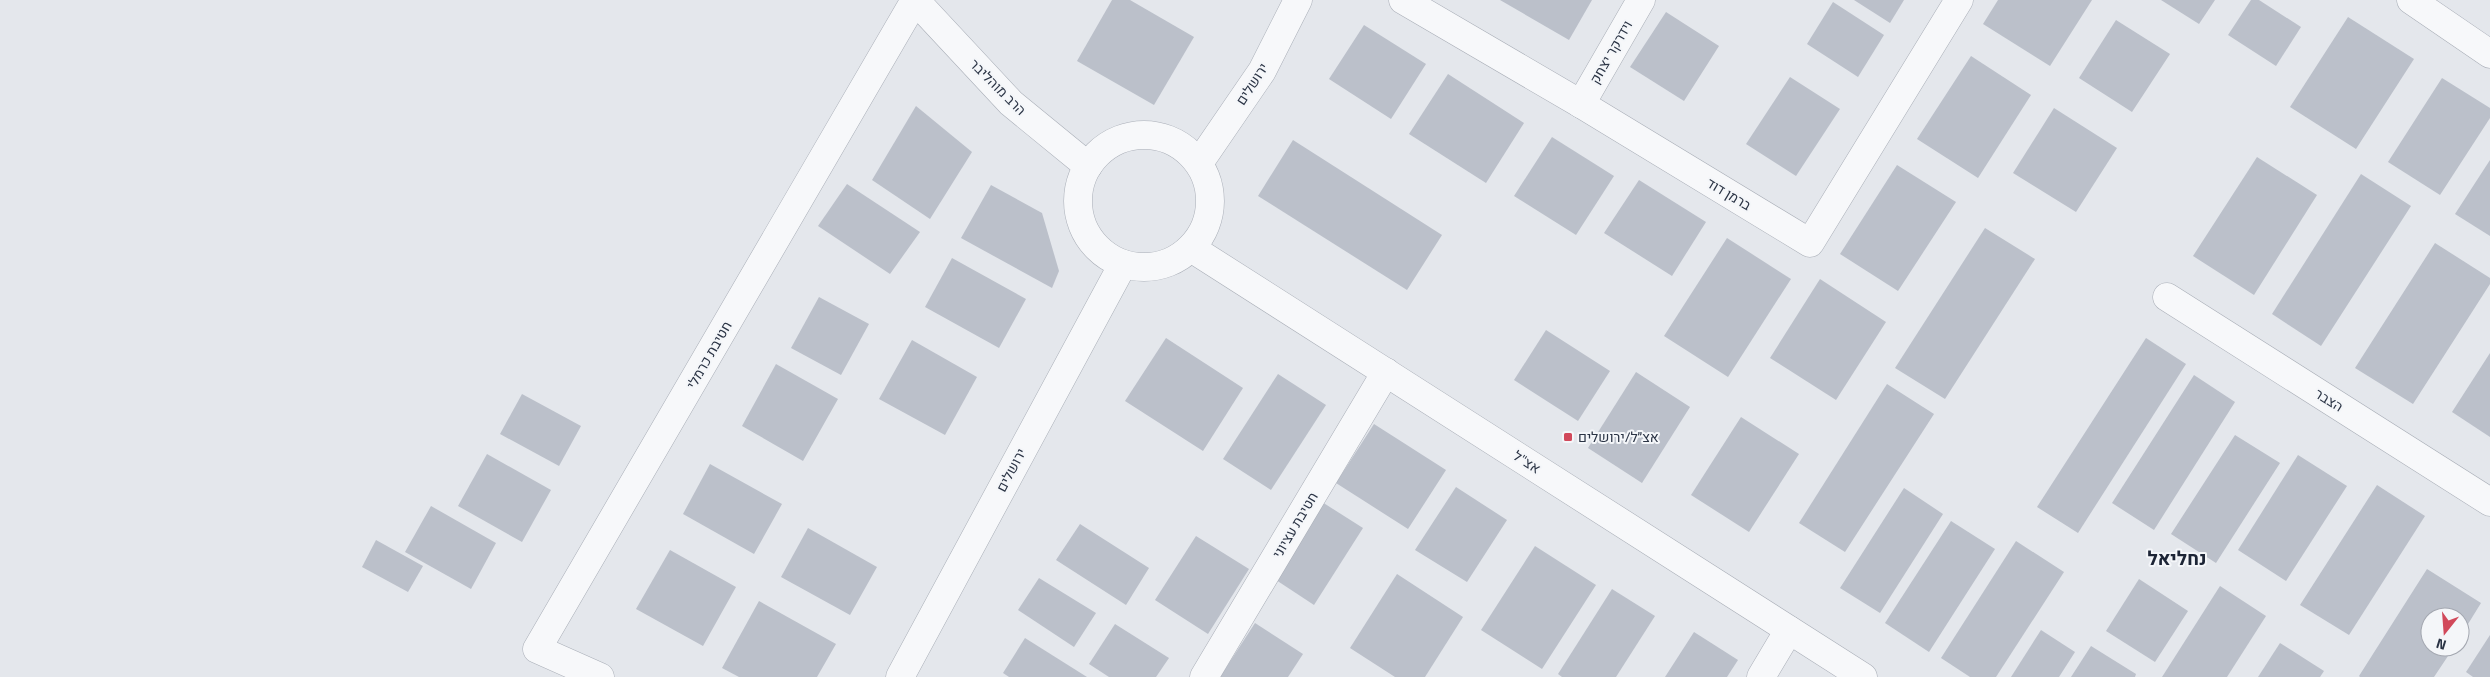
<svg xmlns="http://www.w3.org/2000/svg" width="2490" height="677" font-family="'Titillium Web',Heebo,sans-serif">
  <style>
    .building { fill: #bbc0ca }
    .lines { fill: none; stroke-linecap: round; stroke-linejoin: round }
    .minor-casing { stroke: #a9aeb7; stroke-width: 29 }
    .minor { stroke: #f7f8fa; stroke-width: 28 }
    .poi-dot { fill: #d1495b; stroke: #f4f6f9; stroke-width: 2 }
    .labels { text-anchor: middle; stroke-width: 4; stroke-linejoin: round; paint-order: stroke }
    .street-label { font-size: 14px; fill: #2b3445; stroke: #f4f6f9 }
    .poi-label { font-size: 14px; fill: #2b3445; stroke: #f4f6f9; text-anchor: start }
    .district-label { font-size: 19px; font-weight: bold; fill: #1d2536; stroke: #f4f6f9 }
  </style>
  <rect width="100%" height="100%" fill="#e4e7ec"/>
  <g class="building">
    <polygon points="1112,0 1130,0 1194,37 1154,105 1077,61"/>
    <polygon points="1500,0 1592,0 1569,40"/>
    <polygon points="1854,0 1904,0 1890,23"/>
    <polygon points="1998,0 2092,0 2050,66 1983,24"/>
    <polygon points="2161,0 2215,0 2199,24"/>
    <polygon points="2251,0 2259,0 2301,27 2276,66 2228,35"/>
    <polygon points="1833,2 1884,35 1858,77 1807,44"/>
    <polygon points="1666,12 1719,46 1684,101 1630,67"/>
    <polygon points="2348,17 2414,59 2356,149 2290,107"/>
    <polygon points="2116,20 2170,54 2132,112 2079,78"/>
    <polygon points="1364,25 1426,64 1391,119 1329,79"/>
    <polygon points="1971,56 2031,95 1978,178 1917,139"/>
    <polygon points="1448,74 1524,123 1486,183 1409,134"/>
    <polygon points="1790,77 1840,109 1796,176 1746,144"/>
    <polygon points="2442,78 2490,108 2490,118 2440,195 2388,162"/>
    <polygon points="916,106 972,152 930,219 872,180"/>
    <polygon points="2054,108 2117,148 2076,212 2013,173"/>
    <polygon points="1552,137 1614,176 1576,235 1514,196"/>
    <polygon points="1293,140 1442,235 1407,290 1258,196"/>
    <polygon points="2257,157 2317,195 2254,295 2193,256"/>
    <polygon points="2490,160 2490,236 2455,214"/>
    <polygon points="1897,165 1956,202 1898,291 1840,254"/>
    <polygon points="2361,174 2411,206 2321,346 2272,314"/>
    <polygon points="1639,180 1706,222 1672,276 1604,233"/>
    <polygon points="847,184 920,232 890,274 818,226"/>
    <polygon points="991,185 1042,213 1059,271 1052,288 961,238"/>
    <polygon points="1985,228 2035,259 1945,399 1895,368"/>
    <polygon points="1727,238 1791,279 1728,377 1664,336"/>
    <polygon points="2435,243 2490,278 2490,284 2413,404 2355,368"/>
    <polygon points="952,258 1026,299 999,348 925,307"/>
    <polygon points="1820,279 1886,322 1836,400 1770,358"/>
    <polygon points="819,297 869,324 841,375 791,348"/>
    <polygon points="1546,330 1610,371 1578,421 1514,380"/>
    <polygon points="1166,338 1243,388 1203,451 1125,401"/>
    <polygon points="2146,338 2186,364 2078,533 2037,507"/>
    <polygon points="912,340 977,377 945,435 879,399"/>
    <polygon points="2490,353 2490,437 2452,412"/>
    <polygon points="776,364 838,399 803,461 742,426"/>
    <polygon points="1636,372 1690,407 1642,483 1588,448"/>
    <polygon points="1278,374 1326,405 1271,490 1223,459"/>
    <polygon points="2194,375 2235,402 2154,530 2112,503"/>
    <polygon points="1887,384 1934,414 1845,552 1799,523"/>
    <polygon points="522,394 581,426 559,466 500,434"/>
    <polygon points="1741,417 1799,454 1749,532 1691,495"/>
    <polygon points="1374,424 1446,470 1408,529 1336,483"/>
    <polygon points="2235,435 2280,463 2216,563 2171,534"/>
    <polygon points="487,454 551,490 522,542 458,506"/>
    <polygon points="2298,455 2347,486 2286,581 2238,550"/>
    <polygon points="710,464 782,504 754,554 683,514"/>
    <polygon points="2377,485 2425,516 2349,635 2300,605"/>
    <polygon points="1456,487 1507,520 1467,582 1415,550"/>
    <polygon points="1904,488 1943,514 1880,613 1840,588"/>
    <polygon points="1322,502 1363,528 1314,605 1273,578"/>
    <polygon points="431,506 496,543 471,589 405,552"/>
    <polygon points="1951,521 1995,549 1929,652 1885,623"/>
    <polygon points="1080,524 1149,568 1126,605 1056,560"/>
    <polygon points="808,528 877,567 850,615 781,577"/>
    <polygon points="1196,536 1249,569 1208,634 1155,600"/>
    <polygon points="376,540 423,566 408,592 362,567"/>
    <polygon points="2016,541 2064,572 1996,677 1970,677 1941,658"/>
    <polygon points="1535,546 1596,585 1542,669 1481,630"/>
    <polygon points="670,550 736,587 703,646 636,609"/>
    <polygon points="2427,569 2481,603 2460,637 2460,617 2430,617 2430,647 2454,647 2434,677 2360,677 2359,676"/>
    <polygon points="1397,574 1463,617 1425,677 1395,677 1350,648"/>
    <polygon points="1039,578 1096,613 1074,647 1018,610"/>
    <polygon points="2139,579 2188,611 2155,662 2106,631"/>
    <polygon points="2220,586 2266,616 2227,677 2162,677"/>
    <polygon points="1612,589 1655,616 1616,677 1562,677 1558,674"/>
    <polygon points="759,601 836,644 817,677 739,677 722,668"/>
    <polygon points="1255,623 1303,654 1288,677 1220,677"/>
    <polygon points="1115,624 1169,658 1156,677 1109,677 1089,664"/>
    <polygon points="2041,630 2075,652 2059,677 2011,677"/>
    <polygon points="1694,632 1738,660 1727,677 1665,677"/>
    <polygon points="2490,635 2490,677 2473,677 2466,672"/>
    <polygon points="1025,638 1087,677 1009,677 1003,673"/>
    <polygon points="2280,643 2324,671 2320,677 2258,677"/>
    <polygon points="2091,646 2136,674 2135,677 2071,677"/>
  </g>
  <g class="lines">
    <defs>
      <g id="minor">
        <polyline points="915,0 1011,103 1088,166"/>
        <polyline points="1403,0 1581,104 1810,243 1959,0"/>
        <polyline points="2411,0 2490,54"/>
        <polyline points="1581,104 1641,0"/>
        <circle cx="1144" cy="201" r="66"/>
        <polyline points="1199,163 1262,71 1298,0"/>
        <polyline points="1191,248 1863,677"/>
        <polyline points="2167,297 2490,502"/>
        <polyline points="600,677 537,649 915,0"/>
        <polyline points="900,677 1123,264"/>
        <polyline points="1204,677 1386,372"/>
        <polyline points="1761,677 1789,630"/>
      </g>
    </defs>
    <use href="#minor" class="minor-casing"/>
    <use href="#minor" class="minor"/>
  </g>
  <rect class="poi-dot" x="1563" y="432" width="10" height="10" rx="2.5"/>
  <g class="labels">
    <g class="street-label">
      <text transform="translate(1611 52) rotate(-60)" y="5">וידרקר יצחק</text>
      <text transform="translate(1252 84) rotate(-57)" y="5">ירושלים</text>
      <text transform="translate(998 87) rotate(45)" y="5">הרב מוהליבר</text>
      <text transform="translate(1729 194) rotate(31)" y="5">ברמן דוד</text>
      <text transform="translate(709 355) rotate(-60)" y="5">חטיבת כרמלי</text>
      <text transform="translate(2329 400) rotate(32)" y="5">הצבר</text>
      <text transform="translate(1527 462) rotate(33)" y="5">אצ"ל</text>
      <text transform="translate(1011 470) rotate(-62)" y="5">ירושלים</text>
      <text transform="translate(1295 525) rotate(-59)" y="5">חטיבת עציוני</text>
    </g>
    <g class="poi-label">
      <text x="1578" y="442">אצ״ל/ירושלים</text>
    </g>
    <g class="district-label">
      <text x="2177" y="565">נחליאל</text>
    </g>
  </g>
  <g transform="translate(2445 632) rotate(197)"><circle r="24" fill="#f4f6f9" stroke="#a4a8b1"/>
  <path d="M0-4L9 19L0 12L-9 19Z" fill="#d1495b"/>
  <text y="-8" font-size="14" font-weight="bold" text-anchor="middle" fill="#2b3445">N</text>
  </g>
</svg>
